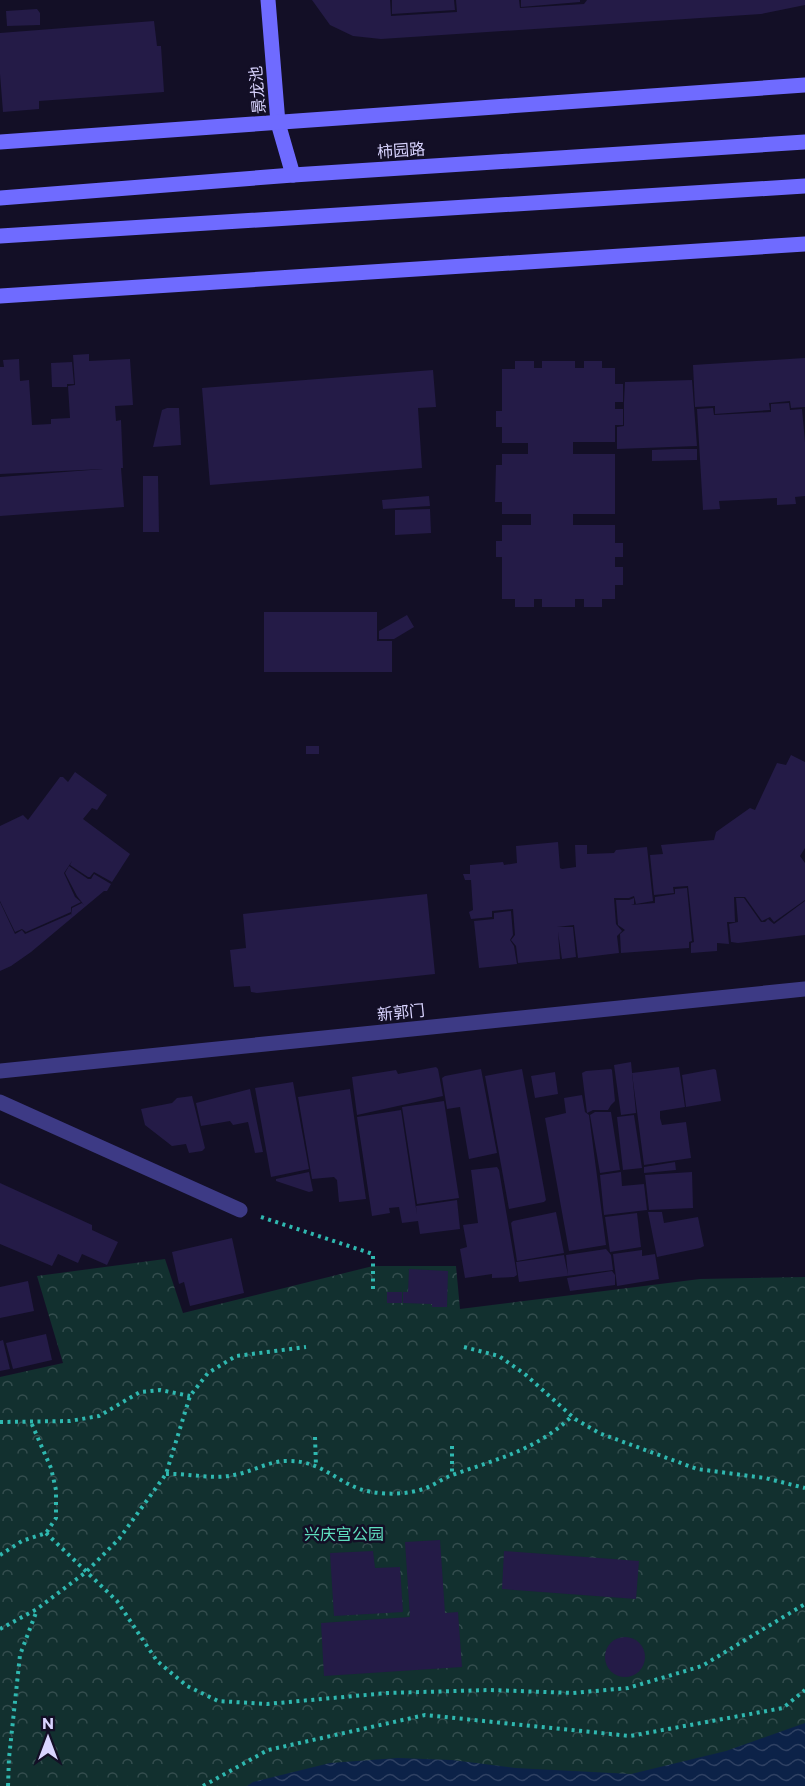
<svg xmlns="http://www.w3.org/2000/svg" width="805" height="1786" font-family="Commissioner,'Noto Sans SC',sans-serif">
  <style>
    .forest { fill: url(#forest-crowns) }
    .water { fill: url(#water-waves) }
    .building { fill: #241b47 }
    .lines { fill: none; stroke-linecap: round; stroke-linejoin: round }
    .path { stroke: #2fb8b0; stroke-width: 4; stroke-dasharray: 3 4.5; stroke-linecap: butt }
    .street { stroke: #3d3a85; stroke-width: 15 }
    .secondary { stroke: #6f6bff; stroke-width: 15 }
    .labels { text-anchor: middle; stroke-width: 5; stroke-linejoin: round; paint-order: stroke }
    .street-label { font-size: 16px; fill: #d9d4ff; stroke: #130f26 }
    .park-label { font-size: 16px; fill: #5fe0c0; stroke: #130f26 }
  </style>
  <defs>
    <pattern id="forest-crowns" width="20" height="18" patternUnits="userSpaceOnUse" patternTransform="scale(1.5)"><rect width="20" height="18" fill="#12302f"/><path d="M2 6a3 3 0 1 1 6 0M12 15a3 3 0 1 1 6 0" fill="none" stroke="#344d4e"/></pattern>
    <pattern id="water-waves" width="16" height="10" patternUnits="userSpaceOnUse" patternTransform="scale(1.5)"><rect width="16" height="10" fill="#0c2248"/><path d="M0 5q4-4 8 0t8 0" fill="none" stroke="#2f4163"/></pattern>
  </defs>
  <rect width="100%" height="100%" fill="#130f26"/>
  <polygon class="forest" points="165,1259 183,1313 373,1266 456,1266 460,1309 700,1279 805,1277 805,1786 0,1786 0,1377 63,1363 37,1276"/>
  <polygon class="water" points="805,1723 805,1786 247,1786 253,1782 330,1763 398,1758 452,1760 515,1768 631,1774 726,1751"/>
  <g class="building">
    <polygon points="312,0 390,0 391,16 457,12 456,0 519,0 520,8 584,4 587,0 805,0 805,5 761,14 381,39 353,36 330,25"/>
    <polygon points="392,0 454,0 455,10 392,14"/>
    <polygon points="521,0 580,0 580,2 521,7"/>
    <polygon points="37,9 40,13 40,25 7,26 6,11"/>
    <polygon points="154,21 157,46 161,46 164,92 39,101 39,109 3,112 0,74 0,33"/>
    <polygon points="89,354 89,361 130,359 133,405 115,406 116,421 121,420 123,468 121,468 124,507 0,516 0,477 103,469 0,474 0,367 4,367 3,360 19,359 20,381 29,380 32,425 51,424 51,419 70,418 68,386 75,385 73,355"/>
    <polygon points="805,358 805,407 791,408 790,401 769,403 770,410 715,414 715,406 695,407 693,365"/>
    <polygon points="515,361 534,361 534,368 542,368 542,361 575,361 575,368 584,368 584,361 602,361 602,368 615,368 615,384 623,384 623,402 615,402 615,409 623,409 623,425 615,425 615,442 573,442 573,454 615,454 615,514 573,514 573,525 615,525 615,543 623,543 623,557 615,557 615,567 623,567 623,585 615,585 615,599 602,599 602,607 584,607 584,599 575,599 575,607 542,607 542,599 534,599 534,607 515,607 515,599 502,599 502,557 496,557 496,541 502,541 502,525 531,525 531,514 502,514 502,502 495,502 496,465 502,465 502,454 528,454 528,443 502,443 502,427 496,427 496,411 502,411 502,369 515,369"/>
    <polygon points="72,362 74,384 67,384 67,387 52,387 51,363"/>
    <polygon points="433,370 436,407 418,408 422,468 210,485 202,388"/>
    <polygon points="692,380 697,446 617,449 617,427 624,426 624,402 627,402 624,402 625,382"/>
    <polygon points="789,403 790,410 802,409 805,442 805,496 795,497 796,504 777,505 777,498 719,501 720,509 703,510 697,409 713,408 714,415 771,412 771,404"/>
    <polygon points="167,408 179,408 181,445 153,447 162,410"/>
    <polygon points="677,449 697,449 697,460 652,461 652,450"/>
    <polygon points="143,476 158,476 159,532 143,532"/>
    <polygon points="429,496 430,506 383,509 382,500"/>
    <polygon points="430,509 431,533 395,535 395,510"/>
    <polygon points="264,612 377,612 377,641 392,641 392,672 264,672"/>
    <polygon points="407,615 414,627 394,639 379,639 379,631"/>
    <rect x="306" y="746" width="13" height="8"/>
    <polygon points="791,755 805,762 805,848 800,856 805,863 805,900 774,922 770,917 762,921 745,897 734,897 735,922 727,922 729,944 717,943 717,951 691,953 691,943 694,942 688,886 673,887 674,893 654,895 650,855 663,854 661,845 714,840 716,832 750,808 755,810 777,763 786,765"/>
    <polygon points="75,772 107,795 97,810 92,808 83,819 130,854 112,882 94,872 90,877 88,877 70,865 72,861 64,873 75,897 81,902 71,907 71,912 26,932 22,929 15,932 0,901 0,826 23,815 28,820 60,777 63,777 68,782"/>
    <polygon points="558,842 560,868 562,869 576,867 575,845 587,845 587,854 614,853 616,850 647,847 653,901 636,904 634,896 629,898 614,898 616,924 622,931 617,936 619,953 578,958 574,925 557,927 573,927 576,957 562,959 558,932 560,959 518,963 516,946 511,940 515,935 513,909 492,911 492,917 471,919 469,912 473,910 471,880 465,880 463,874 470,874 470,865 503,862 504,865 517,863 516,846"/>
    <polygon points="69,866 88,879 91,879 94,874 111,884 107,891 104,891 31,952 11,966 0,971 0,902 15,934 22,930 25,934 71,914 71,916 72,908 82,903 84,905 77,896 65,873"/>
    <polygon points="687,888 692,941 689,942 689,948 621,953 620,934 625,930 618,925 616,900 629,900 634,898 634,904 631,905 655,903 655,897 675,894 675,889"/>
    <polygon points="427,894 435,974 257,993 251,992 250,986 234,987 230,950 246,948 243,914"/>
    <polygon points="736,898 744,898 761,922 765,922 768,919 774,924 805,901 805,935 738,943 731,942 729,924 738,922"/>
    <polygon points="511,911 513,935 510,940 514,946 517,964 479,968 474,921 494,919 494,913"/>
    <polygon points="631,1062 636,1113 621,1115 614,1065"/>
    <polygon points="436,1067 438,1069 443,1096 357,1115 352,1077 396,1070 398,1074"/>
    <polygon points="679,1067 685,1107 660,1111 660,1118 662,1125 686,1122 691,1158 644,1165 632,1073"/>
    <polygon points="481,1069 497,1153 469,1159 460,1107 447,1109 442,1078 445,1076"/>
    <polygon points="522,1069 546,1200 544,1202 509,1209 485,1076"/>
    <polygon points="611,1069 612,1070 615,1101 611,1105 608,1110 593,1110 587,1113 582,1073 586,1071"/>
    <polygon points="714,1069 716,1070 721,1101 686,1107 682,1075"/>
    <polygon points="555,1072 558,1094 535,1098 531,1076"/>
    <polygon points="293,1082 309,1169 271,1177 255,1088"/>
    <polygon points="250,1089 263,1152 255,1153 248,1122 233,1125 230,1121 201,1126 196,1103"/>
    <polygon points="350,1089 366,1199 339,1202 337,1180 334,1177 312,1179 298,1097"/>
    <polygon points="582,1095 585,1112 589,1115 606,1245 569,1251 545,1118 566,1113 564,1098"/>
    <polygon points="192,1096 205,1148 202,1151 189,1153 186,1144 172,1146 145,1125 141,1109 172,1103 177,1098"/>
    <polygon points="444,1101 459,1198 417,1204 402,1107"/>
    <polygon points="401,1110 417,1215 416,1206 457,1200 460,1229 420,1234 418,1221 402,1223 399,1207 389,1208 390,1213 372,1216 357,1117"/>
    <polygon points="595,1112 611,1112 620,1170 600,1173 590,1115"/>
    <polygon points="634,1115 642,1168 623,1170 617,1117"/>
    <polygon points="675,1162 676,1170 644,1173 644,1167"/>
    <polygon points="497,1167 499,1170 517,1275 514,1277 492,1278 492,1274 465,1278 460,1249 467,1247 463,1225 478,1223 471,1170"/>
    <polygon points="309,1172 313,1191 309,1192 276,1181 276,1179"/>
    <polygon points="621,1172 622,1186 644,1184 647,1210 604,1215 600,1175"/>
    <polygon points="692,1172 693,1208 649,1210 645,1175"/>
    <polygon points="0,1183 92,1225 92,1230 118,1242 107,1265 82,1254 78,1263 58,1254 52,1266 0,1244"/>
    <polygon points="556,1212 564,1253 517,1261 511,1223 513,1221"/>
    <polygon points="648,1212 662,1212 664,1223 698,1217 704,1246 700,1248 657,1257"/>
    <polygon points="637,1213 641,1247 610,1252 605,1217"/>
    <polygon points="232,1238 244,1293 190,1306 184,1282 179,1284 172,1252"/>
    <polygon points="606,1249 611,1255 613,1270 519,1282 516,1262 564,1255 568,1275 566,1255"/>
    <polygon points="642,1250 642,1256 655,1254 659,1279 617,1286 613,1254"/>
    <polygon points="409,1269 448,1271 447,1307 432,1307 432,1304 403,1303 403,1292 408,1292"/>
    <polygon points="612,1271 615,1275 615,1285 570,1291 567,1278"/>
    <polygon points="28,1281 34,1311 0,1318 0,1287"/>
    <rect x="387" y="1292" width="15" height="11"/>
    <polygon points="46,1334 52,1360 13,1369 6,1343"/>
    <polygon points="3,1340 10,1369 0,1371 0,1341"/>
    <polygon points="440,1540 445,1613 458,1612 462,1667 324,1676 321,1623 410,1617 405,1542"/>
    <polygon points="373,1551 375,1568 400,1567 403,1612 334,1616 330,1553"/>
    <polygon points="504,1551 639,1561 636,1599 502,1589"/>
    <circle cx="625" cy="1657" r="20"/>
  </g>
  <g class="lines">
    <g class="path">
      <polyline points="261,1217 373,1254 373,1291"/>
      <polyline points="464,1347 499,1356 526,1375 575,1419 599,1433 697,1469 765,1478 805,1488"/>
      <polyline points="0,1422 70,1421 99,1416 140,1392 160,1390 190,1396"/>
      <polyline points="315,1437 316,1466"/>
      <polyline points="452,1446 452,1475"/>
      <path d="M166 1474C188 1473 213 1480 234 1475 252 1472 268 1461 287 1461 325 1460 339 1487 372 1492 389 1495 410 1494 426 1488 436 1484 445 1477 455 1474 498 1459 538 1449 572 1416"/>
      <polyline points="46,1533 117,1601 157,1661 187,1686 218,1701 267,1704 387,1693 490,1690 573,1693 628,1688 702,1666 805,1604"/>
      <polyline points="0,1555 22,1541 46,1533 56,1518 56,1490 51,1468 30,1420"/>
      <polyline points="0,1629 37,1609 86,1572 119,1539 166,1474 190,1396 208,1373 236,1356 306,1347"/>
      <polyline points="8,1786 9,1758 20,1655 37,1610"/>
      <polyline points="203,1786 268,1750 425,1715 630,1736 783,1708 805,1690"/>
    </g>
    <g class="street">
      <polyline points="0,1071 805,989"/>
      <polyline points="0,1102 240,1210"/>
    </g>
    <g class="secondary">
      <polyline points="268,0 278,123 293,175"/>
      <polyline points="0,142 805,85"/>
      <polyline points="0,198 293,175 805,142"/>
      <polyline points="0,236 805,186"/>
      <polyline points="0,296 805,244"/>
    </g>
  </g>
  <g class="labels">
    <g class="street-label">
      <text transform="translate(257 90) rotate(-95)" y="6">景龙池</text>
      <text transform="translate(401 150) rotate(-4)" y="6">柿园路</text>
      <text transform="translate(401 1012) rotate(-6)" y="6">新郭门</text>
    </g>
    <g class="park-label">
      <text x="344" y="1540">兴庆宫公园</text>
    </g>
  </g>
  <g transform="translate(48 1738)" stroke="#130f26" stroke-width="4.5" paint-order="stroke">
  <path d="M0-4.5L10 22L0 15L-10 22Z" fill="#d9d4ff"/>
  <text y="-9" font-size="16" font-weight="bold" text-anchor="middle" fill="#d9d4ff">N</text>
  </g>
</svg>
